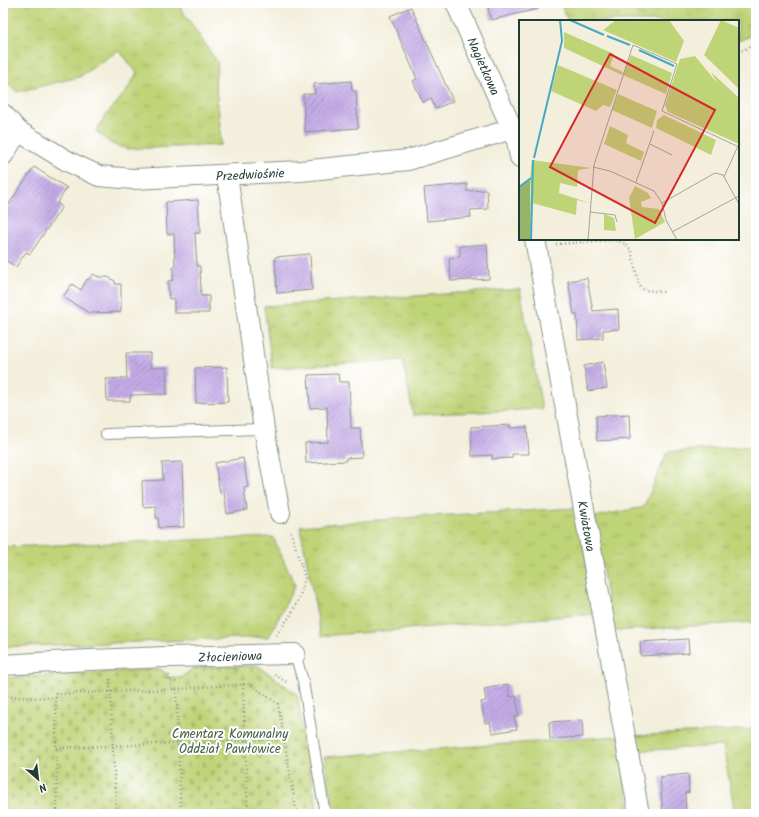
<svg xmlns="http://www.w3.org/2000/svg" width="759" height="817" font-family="Kalam,sans-serif">
  <style>
    .grass { fill: url(#grass-tufts); stroke: #6f8856 }
    .cemetery { fill: url(#cemetery-stones); stroke: #6f8856 }
    .building { fill: url(#building-hatch) }
    .lines { fill: none; stroke-linecap: round; stroke-linejoin: round }
    .lane-casing { stroke: #899688; stroke-width: 12 }
    .street-casing { stroke: #899688; stroke-width: 22 }
    .path { stroke: #899688; stroke-width: 2.5; stroke-dasharray: 1 3; stroke-linecap: butt }
    .lane { stroke: #fff; stroke-width: 10 }
    .street { stroke: #fff; stroke-width: 20 }
    .labels { text-anchor: middle; stroke-width: 4; stroke-linejoin: round; paint-order: stroke }
    .street-label { font-size: 13px; fill: #1f3d34; stroke: #fff }
    .park-label { font-size: 13px; fill: #476245; stroke: #fff }
    .inset-river { fill: none; stroke: #44aac4; stroke-width: 2 }
    .inset-road { fill: none; stroke: #9ea899; stroke-width: 1 }
    .view { fill: #d62828; fill-opacity: 0.15; stroke: #d62828; stroke-width: 2 }
    .inset-edge { fill: none; stroke: #1f3d34; stroke-width: 2 }
  </style>
  <defs>
    <pattern id="grass-tufts" width="24" height="20" patternUnits="userSpaceOnUse"><rect width="24" height="20" fill="#bfd377"/><path d="M3 7l-1-3M5 7V3M7 7l1-3M15 17l-1-3M17 17v-4M19 17l1-3" fill="none" stroke="#a4b668"/></pattern>
    <pattern id="cemetery-stones" width="16" height="16" patternUnits="userSpaceOnUse"><rect width="16" height="16" fill="#bfd377"/><path d="M2 7V4a2 2 0 0 1 4 0v3zM10 15v-3a2 2 0 0 1 4 0v3z" fill="#a4b668"/></pattern>
    <pattern id="building-hatch" width="6" height="6" patternUnits="userSpaceOnUse"><rect width="6" height="6" fill="#c4abe7"/><path d="M-1 1l2-2M0 6l6-6M5 7l2-2" fill="none" stroke="#9f8cbc"/></pattern>
  </defs>
  <rect width="100%" height="100%" fill="#fff"/>
  <filter id="ink" filterUnits="userSpaceOnUse"><feTurbulence type="fractalNoise" baseFrequency=".025" numOctaves="2"/><feDisplacementMap in="SourceGraphic" scale="8" xChannelSelector="R" yChannelSelector="G"/><feConvolveMatrix kernelMatrix="1 2 1 2 8 2 1 2 1" color-interpolation-filters="sRGB"/></filter>
  <filter id="wash" filterUnits="userSpaceOnUse"><feTurbulence type="fractalNoise" baseFrequency=".012" numOctaves="4" result="noise"/><feDisplacementMap in="SourceGraphic" scale="16" xChannelSelector="R" yChannelSelector="G"/><feGaussianBlur stdDeviation="0.9" result="paint"/><feColorMatrix in="noise" values="0 0 0 0 0 0 0 0 0 0 0 0 0 0 0 0 0 1.4 0 .05"/><feComposite in="paint" operator="in"/></filter>
  <g filter="url(#wash)">
    <rect width="100%" height="100%" fill="#f3efdc"/>
    <g class="grass">
      <polygon points="3,3 177,3 218,63 215,80 219,114 221,145 126,149 110,143 96,131 105,116 126,92 137,73 119,50 79,77 17,92 3,79"/>
      <polygon points="560,3 756,3 756,34 738,41 738,21 568,21"/>
      <polygon points="520,289 542,409 413,415 403,360 272,368 264,306"/>
      <polygon points="756,446 756,622 612,631 595,517 644,507 667,452"/>
      <polygon points="577,508 595,614 321,636 300,526 431,516"/>
      <polygon points="273,537 295,585 269,637 3,647 3,547"/>
      <polygon points="756,729 756,814 735,814 723,746 632,751 631,736"/>
      <polygon points="619,736 630,814 334,814 324,757"/>
    </g>
    <polygon class="cemetery" points="257,665 297,694 318,814 3,814 3,678 160,669 167,674 167,677 182,677 193,668"/>
    <g id="blocks">
      <g class="building">
        <polygon points="487,3 537,3 538,9 491,20"/>
        <polygon points="411,7 453,101 435,109 431,98 423,102 413,81 417,79 390,16"/>
        <polygon points="351,81 352,91 356,91 358,128 305,132 303,94 315,94 314,84"/>
        <polygon points="34,167 67,188 57,203 62,207 30,254 26,252 16,267 3,259 3,213"/>
        <polygon points="467,184 467,191 487,190 488,209 470,210 471,217 427,221 424,188"/>
        <polygon points="198,200 200,233 195,233 197,266 200,266 201,296 209,296 209,313 174,313 174,298 169,299 168,281 173,280 173,267 175,267 174,234 167,234 166,202"/>
        <polygon points="487,244 489,279 451,281 449,258 460,257 460,246"/>
        <polygon points="310,254 312,290 277,293 275,257"/>
        <polygon points="93,274 99,277 108,277 115,281 115,284 121,284 121,312 89,313 63,297 72,284 81,290 87,279 88,280"/>
        <polygon points="587,278 593,311 618,309 619,329 603,330 603,338 578,340 577,314 574,314 568,281"/>
        <polygon points="126,353 150,353 150,368 166,367 167,394 130,395 130,401 107,401 106,379 127,378"/>
        <polygon points="603,362 607,388 588,391 584,366"/>
        <polygon points="227,367 228,402 196,403 195,368"/>
        <polygon points="338,374 339,382 349,382 351,428 360,428 362,457 346,458 346,461 306,463 305,443 328,442 327,407 310,408 308,375"/>
        <polygon points="629,414 630,439 597,441 596,416"/>
        <polygon points="510,425 510,428 527,427 529,454 512,454 512,458 492,459 492,455 472,456 471,427"/>
        <polygon points="243,458 248,487 244,488 247,510 227,514 224,492 220,493 215,463"/>
        <polygon points="182,462 184,527 159,528 158,518 156,518 156,506 143,507 142,481 163,480 162,463"/>
        <polygon points="688,639 689,653 641,656 640,642"/>
        <polygon points="508,684 510,697 516,696 519,716 514,717 517,729 492,733 490,722 485,723 481,702 486,701 484,689"/>
        <polygon points="582,720 583,737 550,739 549,722"/>
        <polygon points="688,774 689,792 685,793 686,814 663,814 660,777"/>
      </g>
    </g>
  </g>
  <g filter="url(#ink)">
    <use href="#blocks" fill-opacity="0" stroke="#899688" stroke-width="1"/>
    <g class="lines">
      <defs>
        <g id="lane">
          <polyline points="106,434 264,429"/>
          <polyline points="295,654 303,681 325,814"/>
        </g>
        <g id="street">
          <polyline points="456,3 512,129 517,141 520,157"/>
          <polyline points="3,114 18,131 69,162 99,176 133,179 301,171 408,160 512,129"/>
          <polyline points="3,155 18,131"/>
          <polyline points="227,175 264,429 280,513"/>
          <polyline points="535,239 639,814"/>
          <path d="M3 665C100 658 198 656 295 654"/>
        </g>
      </defs>
      <use href="#lane" class="lane-casing"/>
      <use href="#street" class="street-casing"/>
      <g class="path">
        <polyline points="738,52 756,44"/>
        <polyline points="556,244 614,240 626,244 631,250 639,285 644,290 666,292"/>
        <polyline points="276,635 290,616 299,599 305,578 290,529"/>
        <polyline points="169,675 169,681 176,682"/>
        <polyline points="275,675 288,683"/>
        <polyline points="110,679 116,814"/>
        <polyline points="243,684 248,814"/>
        <polyline points="176,689 181,814"/>
        <polyline points="3,695 14,697 56,698"/>
        <polyline points="56,748 284,739"/>
        <polyline points="57,814 56,694 176,689 250,684 278,704 297,814"/>
        <polyline points="260,814 311,812"/>
      </g>
      <use href="#lane" class="lane"/>
      <use href="#street" class="street"/>
    </g>
  </g>
  <g class="labels">
    <g class="street-label">
      <text transform="translate(484 66) rotate(66)" y="5">Nagietkowa</text>
      <text transform="translate(250 174) rotate(-3)" y="5">Przedwiośnie</text>
      <text transform="translate(587 526) rotate(80)" y="5">Kwiatowa</text>
      <text transform="translate(230 656) rotate(-2)" y="5">Złocieniowa</text>
    </g>
    <g class="park-label">
      <text x="230" y="738">Cmentarz Komunalny<tspan x="230" dy="15">Oddział Pawłowice</tspan></text>
    </g>
  </g>
  <g transform="translate(519 20)">
    <rect width="220" height="220" fill="#f3efdc"/>
    <path d="M97 0H150L165 21 157 42 84 10ZM202 0 220 8V69L185 35ZM45 12 95 34 91 46 104 52 103 55 45 28ZM112 35 153 53 147 74 104 55ZM39 45 98 70 91 87 84 85 77 91 32 71ZM192 52 220 78V80L199 64ZM99 74 138 91 133 108 93 90ZM145 95 197 120 192 135 137 108 138 100ZM91 106 109 115 107 123 125 132 122 141 85 124ZM13 140 72 148 59 150 58 167 41 163 40 173 71 183 58 180 57 195 13 183 11 160ZM116 166 129 173 132 178 122 182 123 187 140 189 146 202 116 219 110 178ZM85 194 95 198 97 211 85 210Z" fill="#bfd377"/>
    <path d="M11 160 12 220H0V166Z" fill="#97b568"/>
    <path d="M176 36 199 64 220 80V124L149 92 146 85 161 39Z" fill="#bfd377"/>
    <path class="inset-river" d="M51 0 85 15M88 16 111 25M120 30 155 46M15 138 43 21 41 0M0 167 12 158M12 220 14 140"/>
    <path class="inset-road" d="M131 124 153 135M74 147 91 151 135 171 143 183 147 200 158 220M205 157 219 126M117 162 135 111M143 183 196 153 204 155 220 184M71 192 96 195 98 202M153 212 220 176M69 220 75 145 114 25 158 44 143 91 220 127"/>
    <path class="view" d="M91 34 196 90 136 203 31 147Z"/>
    <rect width="220" height="220" class="inset-edge"/>
  </g>
  <rect width="759" height="817" fill="none" stroke="#fff" stroke-width="16"/>
  <g transform="translate(38 779) rotate(152)" stroke="#ffffff" stroke-width="3" paint-order="stroke">
  <path d="M0-3L7 15L0 10L-7 15Z" fill="#1f3d34"/>
  <text y="-6" font-size="11" font-weight="bold" text-anchor="middle" fill="#1f3d34">N</text>
  </g>
</svg>
